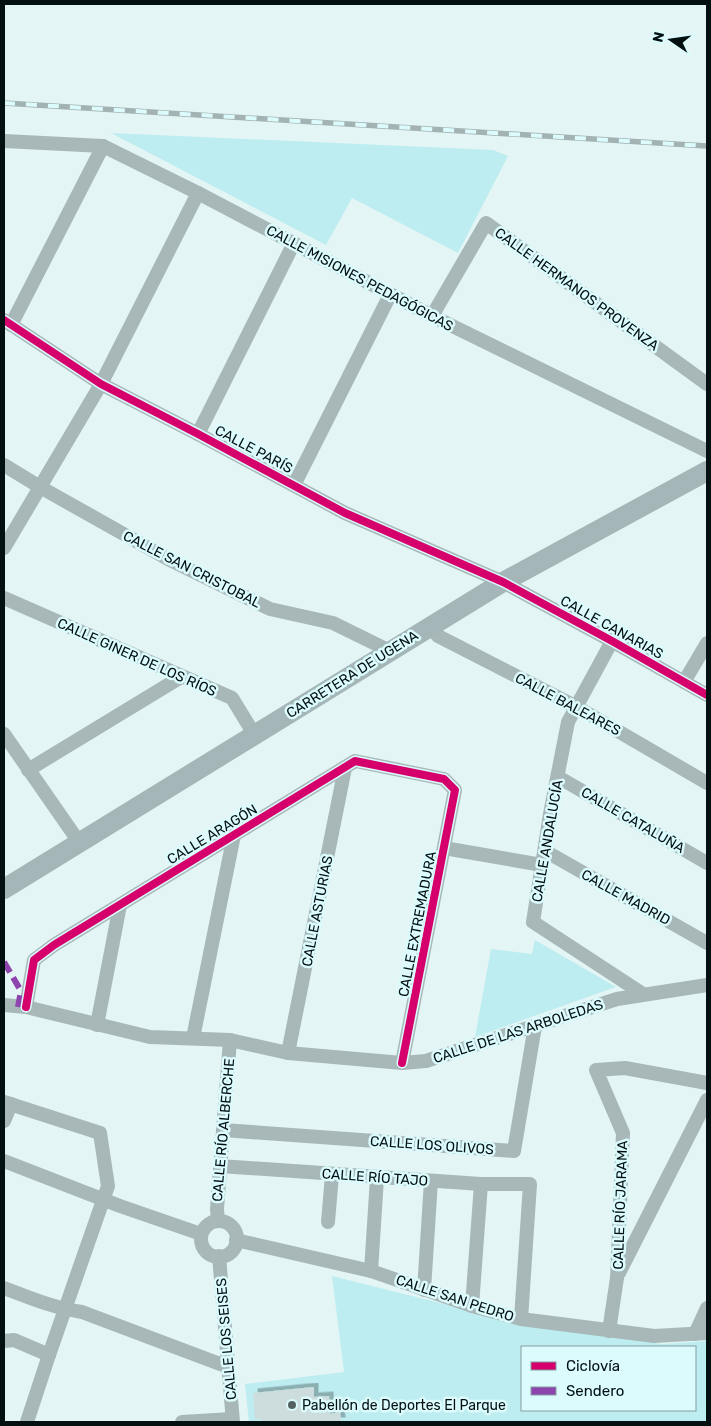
<svg xmlns="http://www.w3.org/2000/svg" width="711" height="1426" font-family="Rubik,sans-serif">
  <style>
    .green { fill: #bdedf0; fill-rule: evenodd }
    .building { fill: #cddddd; filter: url(#shadow) }
    .lines { fill: none; stroke-linecap: round; stroke-linejoin: round }
    .minor { stroke: #a8b8b9; stroke-width: 14 }
    .secondary { stroke: #a4b6b7; stroke-width: 20 }
    .rail-casing { stroke: #a3b2b2; stroke-width: 5.5 }
    .rail { stroke: #dcfbfd; stroke-width: 4; stroke-dasharray: 11; stroke-linecap: butt }
    .quiet { stroke: #8e44ad; stroke-width: 6; stroke-dasharray: 12 6; stroke-linecap: butt }
    .cycleway-casing { stroke: #dcfbfd; stroke-width: 11 }
    .cycleway { stroke: #d6006c; stroke-width: 8 }
    .poi-dot { fill: #526061; stroke: #dcfbfd; stroke-width: 2 }
    .labels { text-anchor: middle; stroke-width: 5; stroke-linejoin: round; paint-order: stroke }
    .street-label { font-size: 14px; fill: #031011; stroke: #dcfbfd }
    .poi-label { font-size: 14px; fill: #031011; stroke: #dcfbfd; text-anchor: start }
  </style>
  <defs>
    <filter id="shadow"><feDropShadow dx="4.5" dy="-4.5" stdDeviation="0" flood-color="#0004"/></filter>
  </defs>
  <rect width="100%" height="100%" fill="#e4f5f5"/>
  <g class="green">
    <polygon points="111,133 493,150 508,156 458,253 352,198 326,245"/>
    <polygon points="535,940 616,987 475,1037 491,949 532,954"/>
    <path d="M332 1276 529 1325 662 1344 707 1341V1422H249L245 1384 344 1372ZM522 1347H695V1410H522Z"/>
  </g>
  <polygon class="building" points="314,1387 314,1397 329,1396 330,1414 340,1412 341,1422 262,1422 261,1419 255,1420 253,1393"/>
  <g class="lines">
    <g class="minor">
      <polyline points="4,141 103,146 198,193 432,316 707,451"/>
      <polyline points="432,316 486,223 707,384"/>
      <polyline points="4,320 101,384 198,434 345,513 503,582 612,641 707,695"/>
      <polyline points="11,325 103,146"/>
      <polyline points="198,434 294,243"/>
      <polyline points="4,465 40,487 168,559 270,609 333,623 390,651"/>
      <polyline points="294,485 390,295"/>
      <polyline points="4,548 101,384 198,193"/>
      <polyline points="4,598 232,698 254,734"/>
      <polyline points="429,626 438,636 575,706 707,783"/>
      <polyline points="612,641 568,722 550,814 533,922 643,994"/>
      <polyline points="684,682 707,643"/>
      <polyline points="4,734 79,842"/>
      <polyline points="28,770 181,677"/>
      <polyline points="558,777 707,863"/>
      <polyline points="444,848 542,865"/>
      <polyline points="545,851 707,943"/>
      <polyline points="4,1005 26,1007 150,1037 230,1040 288,1053 402,1063 426,1061 617,999 707,985"/>
      <polyline points="26,1007 34,960 54,945 355,761 444,779 455,790 402,1063"/>
      <polyline points="97,1025 120,905"/>
      <polyline points="193,1038 234,835"/>
      <polyline points="288,1053 345,768"/>
      <polyline points="4,1102 100,1133 108,1186 49,1355 27,1422"/>
      <polyline points="4,1121 11,1104"/>
      <polyline points="223,1130 514,1151 535,1026"/>
      <polyline points="4,1161 120,1206 201,1234"/>
      <polyline points="220,1166 481,1184 530,1184 521,1319"/>
      <polyline points="218,1221 217,1209 230,1040"/>
      <circle cx="219" cy="1239" r="18"/>
      <polyline points="328,1222 332,1175"/>
      <polyline points="236,1240 371,1271 472,1306 521,1319 654,1336 707,1333"/>
      <polyline points="219,1256 233,1422"/>
      <polyline points="371,1271 377,1178"/>
      <polyline points="619,1273 707,1100"/>
      <path d="M4 1288C30 1298 54 1308 82 1312L228 1367"/>
      <polyline points="424,1290 431,1181"/>
      <polyline points="472,1306 481,1184"/>
      <polyline points="609,1331 617,1278 623,1133 596,1070 625,1068 707,1083"/>
      <polyline points="695,1334 707,1308"/>
      <polyline points="4,1341 14,1340 49,1355"/>
      <polyline points="182,1422 232,1419"/>
    </g>
    <polyline class="secondary" points="4,889 503,582 707,471"/>
    <defs>
      <polyline id="rail" points="4,103 707,146"/>
    </defs>
    <use href="#rail" class="rail-casing"/>
    <use href="#rail" class="rail"/>
    <g class="quiet">
      <polyline points="4,962 21,991 28,993"/>
      <polyline points="18,1007 21,991"/>
    </g>
    <defs>
      <g id="cycleway">
        <polyline points="4,320 101,384 198,434 345,513 503,582 612,641 707,695"/>
        <polyline points="26,1007 34,960 54,945 355,761 444,779 455,790 402,1063"/>
      </g>
    </defs>
    <use href="#cycleway" class="cycleway-casing"/>
    <use href="#cycleway" class="cycleway"/>
  </g>
  <circle class="poi-dot" cx="292" cy="1405" r="5"/>
  <g class="labels">
    <g class="street-label">
      <text transform="translate(360 278) rotate(28)" y="5">CALLE MISIONES PEDAGÓGICAS</text>
      <text transform="translate(577 289) rotate(36)" y="5">CALLE HERMANOS PROVENZA</text>
      <text transform="translate(254 449) rotate(28)" y="5">CALLE PARÍS</text>
      <text transform="translate(192 569) rotate(27)" y="5">CALLE SAN CRISTOBAL</text>
      <text transform="translate(612 627) rotate(29)" y="5">CALLE CANARIAS</text>
      <text transform="translate(137 657) rotate(24)" y="5">CALLE GINER DE LOS RÍOS</text>
      <text transform="translate(352 674) rotate(-32)" y="5">CARRETERA DE UGENA</text>
      <text transform="translate(568 704) rotate(28)" y="5">CALLE BALEARES</text>
      <text transform="translate(633 820) rotate(30)" y="5">CALLE CATALUÑA</text>
      <text transform="translate(212 834) rotate(-31)" y="5">CALLE ARAGÓN</text>
      <text transform="translate(547 841) rotate(-80)" y="5">CALLE ANDALUCÍA</text>
      <text transform="translate(626 897) rotate(29)" y="5">CALLE MADRID</text>
      <text transform="translate(317 911) rotate(-79)" y="5">CALLE ASTURIAS</text>
      <text transform="translate(417 924) rotate(-79)" y="5">CALLE EXTREMADURA</text>
      <text transform="translate(518 1031) rotate(-18)" y="5">CALLE DE LAS ARBOLEDAS</text>
      <text transform="translate(223 1130) rotate(-85)" y="5">CALLE RÍO ALBERCHE</text>
      <text transform="translate(432 1145) rotate(4)" y="5">CALLE LOS OLIVOS</text>
      <text transform="translate(375 1177) rotate(4)" y="5">CALLE RÍO TAJO</text>
      <text transform="translate(620 1205) rotate(-88)" y="5">CALLE RÍO JARAMA</text>
      <text transform="translate(455 1298) rotate(18)" y="5">CALLE SAN PEDRO</text>
      <text transform="translate(226 1339) rotate(-95)" y="5">CALLE LOS SEISES</text>
    </g>
    <g class="poi-label">
      <text x="302" y="1410">Pabellón de Deportes El Parque</text>
    </g>
  </g>
  <rect width="711" height="1426" fill="none" stroke="#031011" stroke-width="10"/>
  <rect x="521" y="1346" width="175" height="65" fill="#dcfbfd" stroke="#859d9f"/>
  <rect x="531" y="1362" width="25" height="8" fill="#d6006c" stroke="#859d9f"/>
  <text x="566" y="1371" font-size="15" fill="#031011">Ciclovía</text>
  <rect x="531" y="1387" width="25" height="8" fill="#8e44ad" stroke="#859d9f"/>
  <text x="566" y="1396" font-size="15" fill="#031011">Sendero</text>
  <g transform="translate(671 40) rotate(283)" stroke="#dcfbfd" stroke-width="4" paint-order="stroke">
  <path d="M0-4L9 19L0 12L-9 19Z" fill="#031011"/>
  <text y="-8" font-size="14" font-weight="bold" text-anchor="middle" fill="#031011">N</text>
  </g>
</svg>
